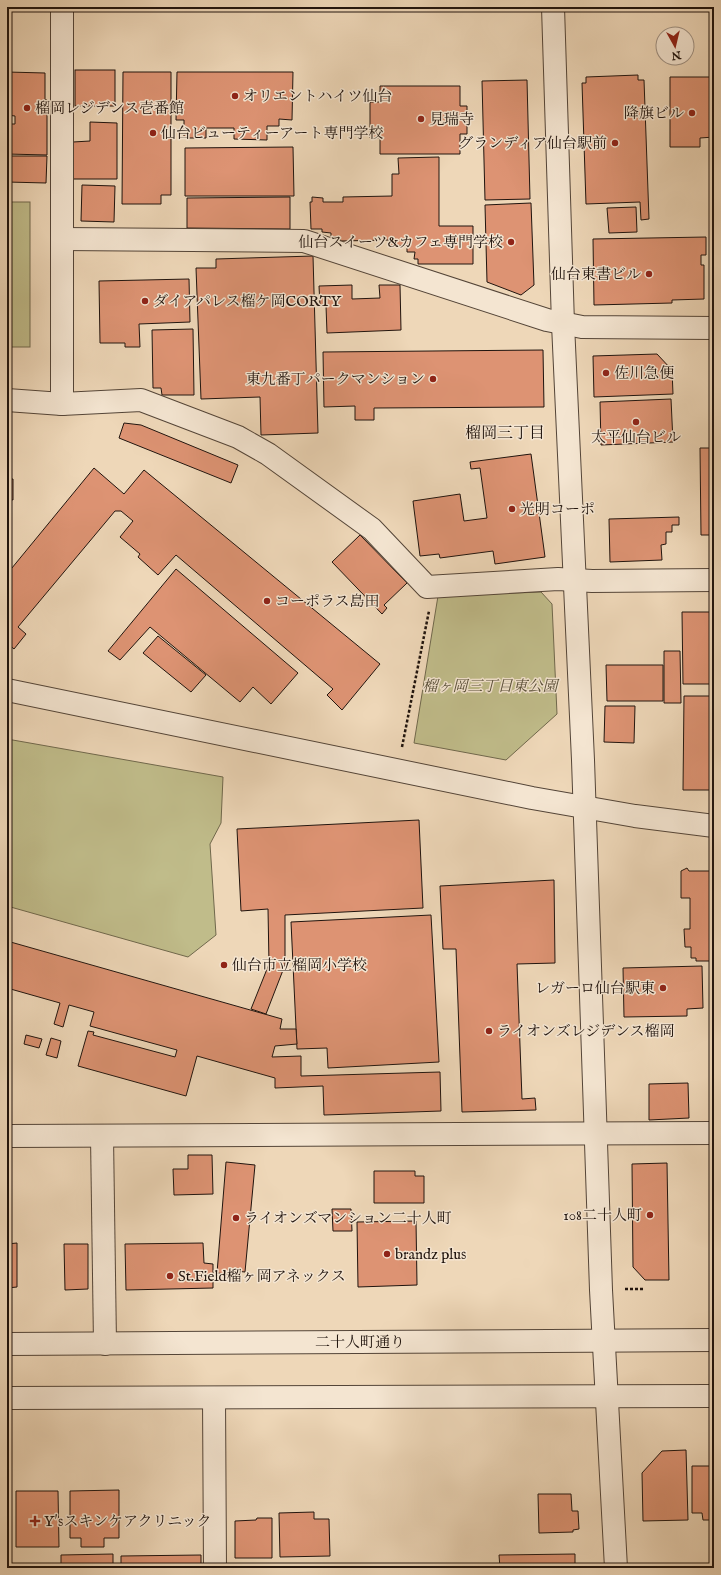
<svg xmlns="http://www.w3.org/2000/svg" width="721" height="1575" font-family="'IM FELL English','Noto Serif JP',serif">
  <style>
    .green { fill: #c0bc8a; stroke: #70684c }
    .building { fill: #dd9373; stroke: #20140e }
    .lines { fill: none; stroke-linecap: round; stroke-linejoin: round }
    .minor-casing { stroke: #544538; stroke-width: 24 }
    .path { stroke: #20140e; stroke-width: 2.5; stroke-dasharray: 3 2; stroke-linecap: butt }
    .minor { stroke: #f4e5d1; stroke-width: 22 }
    .poi-dot { fill: #8f2418; stroke: #f4e5d1; stroke-width: 1.5 }
    .labels { text-anchor: middle; stroke-width: 3; stroke-linejoin: round; paint-order: stroke }
    .poi-label { font-size: 15px; fill: #20140e; stroke: #f4e5d1; text-anchor: start }
    .park-label { font-size: 15px; font-style: italic; fill: #584f39; stroke: #f4e5d1 }
    .street-label { font-size: 15px; fill: #20140e; stroke: #f4e5d1 }
    .neighbourhood-label { font-size: 16px; fill: #20140e; stroke: #f4e5d1 }
  </style>
  <rect width="100%" height="100%" fill="#eed7b8"/>
  <filter id="stains"><feTurbulence type="fractalNoise" baseFrequency=".005" numOctaves="4"/><feColorMatrix values="0 0 0 0 .2 0 0 0 0 .09 0 0 0 0 .02 0 0 0 .5 -.17"/></filter>
  <radialGradient id="worn" r=".72"><stop offset=".6" stop-color="#630" stop-opacity="0"/><stop offset="1" stop-color="#630" stop-opacity=".3"/></radialGradient>
  <g class="green">
    <rect x="7" y="202" width="23" height="145"/>
    <polygon points="541,592 552,604 557,714 506,760 414,743 438,596"/>
    <polygon points="7,739 223,777 221,823 210,844 216,935 188,957 7,906"/>
  </g>
  <g class="building">
    <rect x="75" y="70" width="40" height="36"/>
    <polygon points="7,72 45,73 45,100 47,100 47,155 7,154 7,124 15,124 15,116 7,115"/>
    <polygon points="123,72 171,72 171,195 161,195 161,204 122,204"/>
    <polygon points="177,72 293,72 292,120 279,119 279,126 267,126 267,140 234,139 234,128 206,128 206,138 184,138 184,120 176,120"/>
    <polygon points="638,75 638,80 644,80 649,219 641,220 640,202 586,204 582,83 586,83 586,77"/>
    <polygon points="670,77 714,77 714,137 700,138 700,147 670,147"/>
    <polygon points="527,80 530,199 485,200 482,81"/>
    <polygon points="380,86 460,86 460,106 467,106 467,134 460,134 460,154 380,154 380,138 370,138 370,102 380,102"/>
    <polygon points="90,122 117,123 117,179 73,179 73,142 90,141"/>
    <polygon points="293,147 294,196 185,196 185,148"/>
    <polygon points="7,156 47,156 46,183 7,182"/>
    <polygon points="439,157 439,226 473,226 473,264 418,264 418,259 414,259 415,252 407,252 407,246 390,246 390,240 340,241 340,237 331,237 331,233 322,232 322,229 311,229 310,202 312,202 312,197 323,198 323,202 343,202 343,197 392,196 392,174 399,174 398,158"/>
    <polygon points="82,185 115,186 114,222 81,221"/>
    <polygon points="290,197 290,229 187,228 187,198"/>
    <polygon points="531,203 534,285 521,295 487,282 485,205"/>
    <polygon points="636,207 637,232 609,233 607,208"/>
    <polygon points="706,237 706,255 701,255 701,265 704,265 704,299 672,300 672,303 594,305 593,239"/>
    <rect x="711" y="246" width="3" height="37"/>
    <polygon points="313,256 318,433 261,435 260,397 201,399 196,268 216,268 216,259"/>
    <polygon points="189,279 190,322 139,324 140,347 125,347 125,343 100,343 99,281"/>
    <polygon points="352,285 352,299 380,298 379,285 400,285 401,330 327,333 326,306 320,306 319,286"/>
    <polygon points="193,329 194,395 162,395 161,388 153,388 152,330"/>
    <polygon points="543,350 544,407 374,408 374,420 355,420 355,406 324,407 323,352"/>
    <polygon points="657,354 672,370 673,394 594,397 593,356"/>
    <polygon points="714,382 714,420 713,420"/>
    <polygon points="671,399 673,442 601,445 600,402"/>
    <polygon points="124,423 141,425 238,465 231,483 119,438"/>
    <polygon points="7,443 10,443 9,479 13,479 13,500 9,499 9,510 7,510"/>
    <polygon points="700,448 714,448 714,535 701,535"/>
    <polygon points="531,454 545,557 495,564 493,551 440,558 439,554 420,556 413,501 460,494 464,521 487,518 480,468 471,469 470,462"/>
    <polygon points="94,468 124,494 144,470 380,664 342,710 327,695 333,689 176,555 158,575 138,557 140,554 120,537 133,521 121,511 115,511 18,627 26,634 14,649 7,643 7,574"/>
    <polygon points="679,517 679,525 672,525 672,532 666,532 666,544 661,545 662,560 610,562 609,519"/>
    <polygon points="360,535 407,583 384,605 387,608 382,614 332,562"/>
    <polygon points="176,569 298,673 271,704 253,687 240,702 150,627 120,660 108,651"/>
    <polygon points="682,612 714,612 714,684 683,684"/>
    <polygon points="158,636 206,675 191,692 143,653"/>
    <polygon points="664,651 680,651 681,703 664,703"/>
    <polygon points="606,665 663,665 663,701 607,701"/>
    <polygon points="684,696 714,696 714,790 683,790"/>
    <polygon points="605,706 635,706 634,743 604,742"/>
    <polygon points="419,820 423,908 285,915 285,965 266,1014 251,1009 269,964 268,909 241,911 237,829"/>
    <polygon points="687,868 689,871 714,871 714,961 696,961 696,958 691,958 691,947 685,947 684,929 690,929 690,898 681,898 681,871"/>
    <polygon points="554,880 555,963 517,964 522,1099 535,1098 536,1110 462,1112 456,949 443,949 440,886"/>
    <polygon points="431,915 439,1062 328,1068 327,1048 297,1049 291,922"/>
    <polygon points="7,941 282,1019 280,1029 296,1029 297,1044 275,1046 272,1057 301,1056 301,1076 440,1072 441,1111 324,1115 323,1086 275,1088 275,1078 197,1056 186,1096 78,1066 88,1031 94,1032 93,1035 175,1057 177,1050 90,1026 94,1012 69,1005 63,1027 54,1024 60,1003 7,988"/>
    <polygon points="702,966 703,1008 687,1009 687,1016 624,1017 623,968"/>
    <polygon points="26,1035 42,1039 39,1048 24,1044"/>
    <polygon points="51,1038 61,1041 57,1058 46,1055"/>
    <polygon points="688,1083 689,1118 649,1120 649,1084"/>
    <polygon points="188,1155 212,1155 213,1194 174,1195 173,1169 188,1169"/>
    <polygon points="226,1162 255,1165 245,1272 235,1271 235,1275 217,1273"/>
    <polygon points="667,1163 669,1280 645,1280 633,1267 632,1164"/>
    <polygon points="374,1171 415,1171 415,1176 424,1176 424,1203 374,1203"/>
    <polygon points="332,1209 351,1209 352,1231 333,1231"/>
    <polygon points="416,1221 417,1285 358,1287 357,1222"/>
    <polygon points="17,1243 17,1287 7,1288 7,1244"/>
    <polygon points="203,1243 204,1263 213,1264 213,1288 126,1290 125,1244"/>
    <polygon points="64,1244 88,1244 88,1289 65,1290"/>
    <polygon points="686,1450 688,1520 643,1521 642,1473 662,1451"/>
    <polygon points="692,1466 714,1466 714,1520 703,1520 702,1513 692,1513"/>
    <polygon points="119,1490 119,1538 104,1538 104,1547 81,1547 81,1538 70,1538 70,1491"/>
    <polygon points="16,1491 58,1491 59,1547 16,1547"/>
    <polygon points="538,1494 571,1494 572,1511 578,1511 579,1529 573,1530 573,1532 539,1533"/>
    <polygon points="314,1512 314,1519 329,1519 330,1556 280,1557 279,1513"/>
    <polygon points="257,1518 272,1518 272,1558 235,1558 235,1521 256,1520"/>
    <rect x="7" y="1529" width="3" height="39"/>
    <polygon points="113,1554 113,1568 61,1568 61,1555"/>
    <polygon points="575,1554 575,1568 500,1568 499,1555"/>
    <polygon points="201,1555 201,1568 121,1568 121,1556"/>
    <rect x="310" y="1566" width="22" height="2"/>
  </g>
  <g class="lines">
    <defs>
      <g id="minor">
        <polyline points="553,7 563,324 583,760 601,1290 616,1568"/>
        <polyline points="62,239 304,241 547,320 582,327 714,328"/>
        <polyline points="7,400 62,404 141,400 238,437 268,454 372,529 427,587 558,579 592,581 714,580"/>
        <polyline points="62,404 62,7"/>
        <polyline points="7,690 532,798 635,816 714,826"/>
        <polyline points="7,1136 714,1133"/>
        <polyline points="102,1136 105,1344"/>
        <polyline points="7,1344 714,1340"/>
        <polyline points="7,1398 714,1396"/>
        <polyline points="214,1398 215,1568"/>
      </g>
    </defs>
    <use href="#minor" class="minor-casing"/>
    <g class="path">
      <polyline points="402,747 429,611"/>
      <polyline points="625,1289 645,1289"/>
    </g>
    <use href="#minor" class="minor"/>
  </g>
  <g class="poi-dot">
    <circle cx="235" cy="96" r="4"/>
    <circle cx="27" cy="108" r="4"/>
    <circle cx="692" cy="113" r="4"/>
    <circle cx="421" cy="119" r="4"/>
    <circle cx="153" cy="133" r="4"/>
    <circle cx="615" cy="143" r="4"/>
    <circle cx="511" cy="242" r="4"/>
    <circle cx="649" cy="274" r="4"/>
    <circle cx="145" cy="301" r="4"/>
    <circle cx="606" cy="373" r="4"/>
    <circle cx="433" cy="379" r="4"/>
    <circle cx="636" cy="422" r="4"/>
    <circle cx="512" cy="509" r="4"/>
    <circle cx="267" cy="601" r="4"/>
    <circle cx="224" cy="965" r="4"/>
    <circle cx="663" cy="988" r="4"/>
    <circle cx="489" cy="1031" r="4"/>
    <circle cx="650" cy="1215" r="4"/>
    <circle cx="236" cy="1218" r="4"/>
    <circle cx="387" cy="1254" r="4"/>
    <circle cx="170" cy="1276" r="4"/>
    <path d="M33 1515h4v4h4v4h-4v4h-4v-4h-4v-4h4z"/>
  </g>
  <g class="labels">
    <g class="poi-label">
      <text x="243" y="101">オリエントハイツ仙台</text>
      <text x="35" y="113">榴岡レジデンス壱番館</text>
      <text x="684" y="118" text-anchor="end">降旗ビル</text>
      <text x="429" y="124">見瑞寺</text>
      <text x="161" y="138">仙台ビューティーアート専門学校</text>
      <text x="607" y="148" text-anchor="end">グランディア仙台駅前</text>
      <text x="503" y="247" text-anchor="end">仙台スイーツ&amp;カフェ専門学校</text>
      <text x="641" y="279" text-anchor="end">仙台東書ビル</text>
      <text x="153" y="306">ダイアパレス榴ケ岡CORTY</text>
      <text x="614" y="378">佐川急便</text>
      <text x="425" y="384" text-anchor="end">東九番丁パークマンション</text>
      <text x="636" y="442" text-anchor="middle">太平仙台ビル</text>
      <text x="520" y="514">光明コーポ</text>
      <text x="275" y="606">コーポラス島田</text>
      <text x="232" y="970">仙台市立榴岡小学校</text>
      <text x="655" y="993" text-anchor="end">レガーロ仙台駅東</text>
      <text x="497" y="1036">ライオンズレジデンス榴岡</text>
      <text x="642" y="1220" text-anchor="end">108二十人町</text>
      <text x="244" y="1223">ライオンズマンション二十人町</text>
      <text x="395" y="1259">brandz plus</text>
      <text x="178" y="1281">St.Field榴ヶ岡アネックス</text>
      <text x="44" y="1526">Y′sスキンケアクリニック</text>
    </g>
    <g class="park-label">
      <text x="490" y="691">榴ヶ岡三丁目東公園</text>
    </g>
    <g class="street-label">
      <text x="360" y="1347">二十人町通り</text>
    </g>
    <g class="neighbourhood-label">
      <text x="505" y="438">榴岡三丁目</text>
    </g>
  </g>
  <rect width="721" height="1575" fill="none" stroke="#eed7b8" stroke-width="24"/>
  <rect x="8" y="8" width="705" height="1559" fill="none" stroke="#20140e" stroke-width="2"/>
  <rect x="12" y="12" width="697" height="1551" fill="none" stroke="#20140e"/>
  <g transform="translate(675 46) rotate(172)"><circle r="19" fill="#f4e5d1" stroke="#9f9183"/>
  <path d="M0-3L7 15L0 10L-7 15Z" fill="#8f2418"/>
  <text y="-6" font-size="11" font-weight="bold" text-anchor="middle" fill="#20140e">N</text>
  </g>
  <rect width="100%" height="100%" filter="url(#stains)"/>
  <rect width="100%" height="100%" fill="url(#worn)"/>
</svg>
